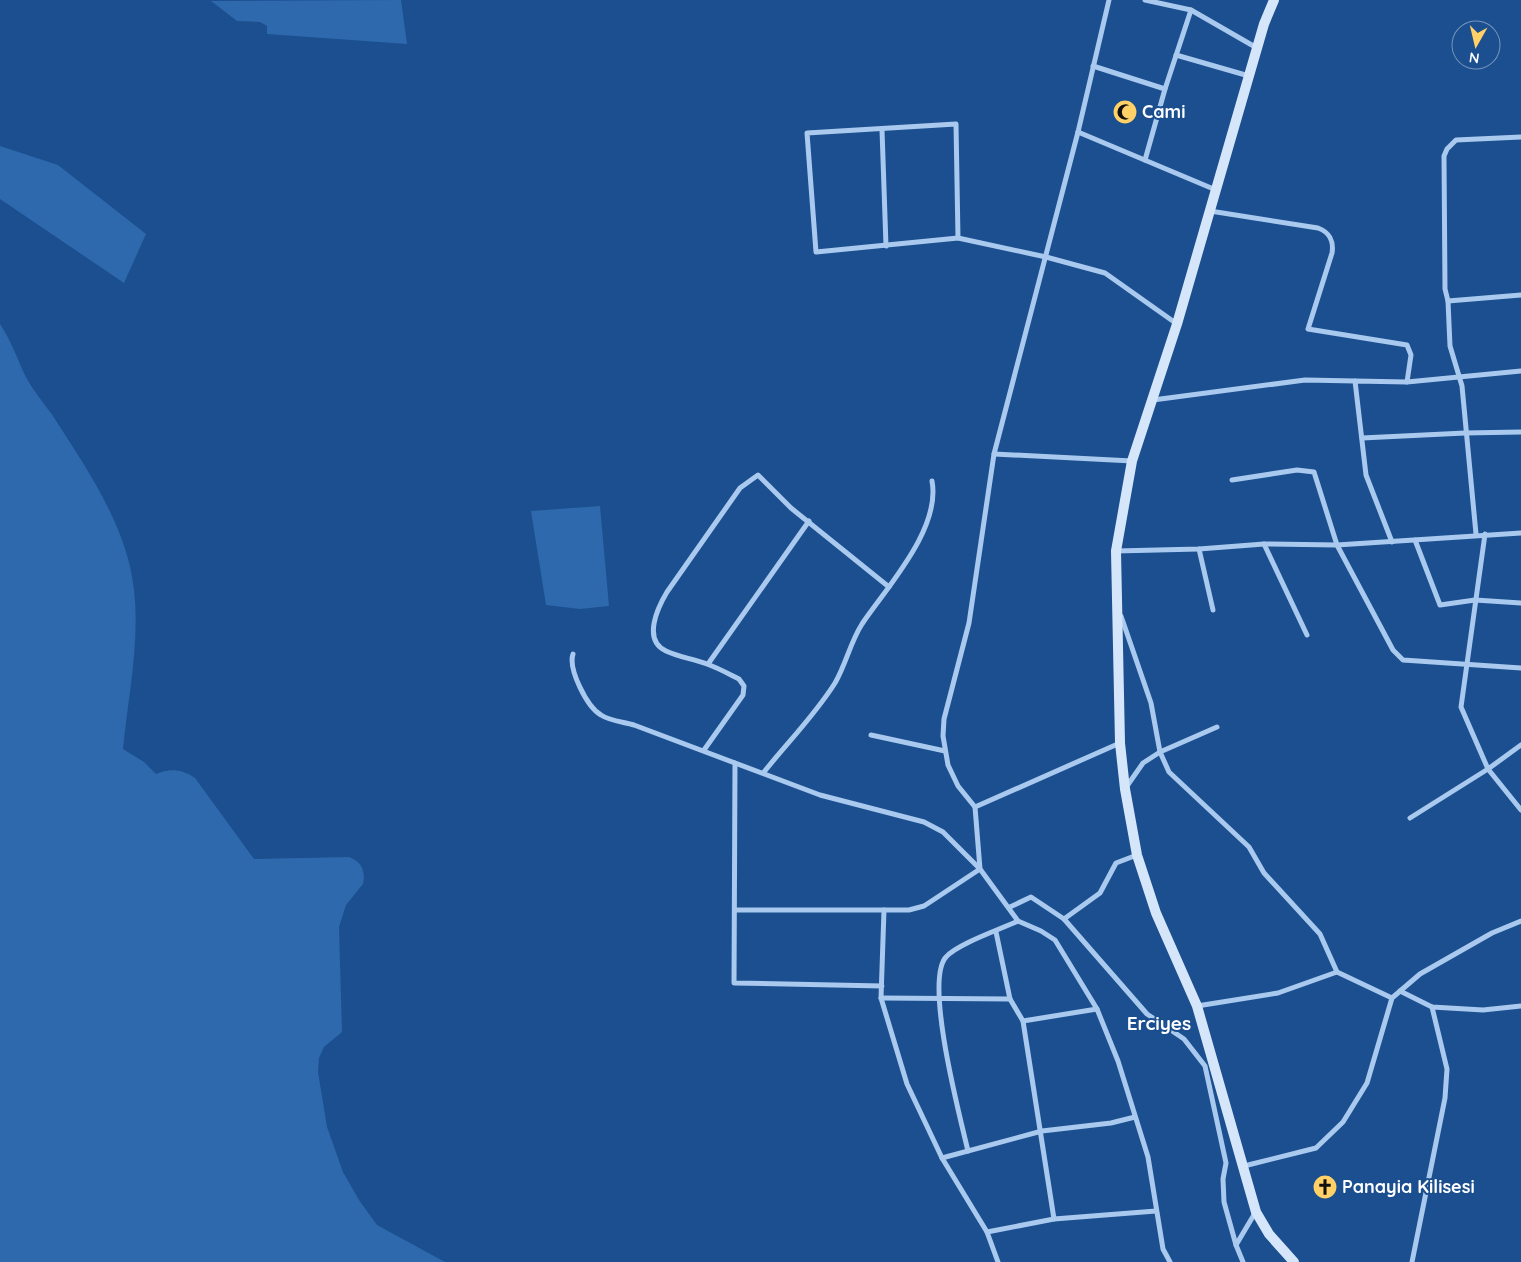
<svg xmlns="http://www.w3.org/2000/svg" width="1521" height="1262" font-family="Quicksand,sans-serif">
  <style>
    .green { fill: #2e69ad }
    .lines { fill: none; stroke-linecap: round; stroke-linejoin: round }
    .street { stroke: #a9c9ee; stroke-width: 5 }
    .secondary { stroke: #d6e6fa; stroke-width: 10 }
    .labels { text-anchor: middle; stroke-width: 4; stroke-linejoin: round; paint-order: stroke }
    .poi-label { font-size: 18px; font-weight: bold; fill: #fff; stroke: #1b4f8f; text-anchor: start }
    .neighbourhood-label { font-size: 19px; font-weight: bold; fill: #fff; stroke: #1b4f8f }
  </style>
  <rect width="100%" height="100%" fill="#1b4f8f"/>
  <g class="green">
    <polygon points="401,0 407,44 267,34 267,26 260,22 237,21 211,1"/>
    <polygon points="0,146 58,165 146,234 124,283 0,199"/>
    <path d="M0 324C10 339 16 355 23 371 30 387 43 402 53 416 87 469 127 526 134 590 140 643 128 697 123 749L144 762 156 774C170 768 182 769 195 778L254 859 349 857C361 861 366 871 363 884L346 905 339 927 342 1032 324 1047 319 1058 318 1072 327 1127 343 1172 359 1200 377 1225 445 1262H0Z"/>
    <polygon points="600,506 609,606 580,609 546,605 531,511"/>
  </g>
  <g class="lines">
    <g class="street">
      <polyline points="1109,0 1078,132 994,454 969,623 944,719 943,736 948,765 958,786 975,807 1120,743"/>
      <polyline points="1145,0 1191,10 1257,48"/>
      <polyline points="1176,55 1249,76"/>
      <polyline points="1093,66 1165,89"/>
      <polyline points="882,130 886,246"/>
      <polyline points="1078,132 1216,190"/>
      <polyline points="1145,160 1165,89 1191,10"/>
      <path d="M1210 211 1318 228C1329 232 1334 241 1332 253L1308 329 1407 345 1411 355 1407 382"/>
      <polyline points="958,238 956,124 807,133 816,252 958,238 1046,257 1105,273 1177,324"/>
      <polyline points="1448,301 1521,295"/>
      <polyline points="1153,400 1305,380 1355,381"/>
      <polyline points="1362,438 1465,433 1521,432"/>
      <polyline points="994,454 1132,461"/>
      <polyline points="1232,480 1297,470 1314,472 1337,545 1393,650 1403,660 1521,668"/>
      <polyline points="1476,534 1462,386 1450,346 1448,301 1445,289 1444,156 1447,149 1456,140 1521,137"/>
      <polyline points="1485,534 1461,707 1488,769 1521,810"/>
      <polyline points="1415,540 1440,605 1475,600 1521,603"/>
      <polyline points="1392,542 1366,475 1355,381 1407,382 1521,371"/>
      <polyline points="1264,544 1307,635"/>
      <polyline points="1199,549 1213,610"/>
      <polyline points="1116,551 1199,549 1264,544 1337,545 1521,533"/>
      <polyline points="1121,616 1151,703 1160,752 1169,772 1249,847 1264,873 1320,934 1337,972 1392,998"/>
      <path d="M573 654C568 669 587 707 601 715 610 721 624 722 634 725L820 795 924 822 943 832 980 869 924 906 909 910H884L881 998 907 1084 942 1158 987 1232 998 1262"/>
      <polyline points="708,664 809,521"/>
      <polyline points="871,735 945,751"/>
      <path d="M704 750 743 695 744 686 739 679C729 674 718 668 707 664 694 659 679 657 666 651 642 640 658 607 667 592L740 488 758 475 791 508 889 587"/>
      <polyline points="735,763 734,983 882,986"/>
      <path d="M764 772C787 743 815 715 835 683 846 664 850 643 862 624 887 587 941 529 932 481"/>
      <polyline points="1127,786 1143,763 1160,752 1217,727"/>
      <polyline points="975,807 980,869 1018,921 1041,931 1055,940 1097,1009 1118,1061 1148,1157 1163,1249 1170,1262"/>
      <polyline points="1410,818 1488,769 1521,745"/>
      <polyline points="1010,907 1031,897 1064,919 1147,1014 1184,1039 1205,1066 1226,1163 1223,1179 1224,1202 1236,1245"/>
      <polyline points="735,910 884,910"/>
      <polyline points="1064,919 1100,893 1116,863 1137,855"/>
      <polyline points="996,932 1010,999 1023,1021 1054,1219"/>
      <polyline points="1400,991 1432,1007 1483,1010 1521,1006"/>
      <polyline points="881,998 1010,999"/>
      <polyline points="1197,1006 1278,993 1337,972"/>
      <polyline points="1023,1021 1097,1009"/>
      <path d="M968 1151C960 1117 924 981 946 957 957 944 1001 929 1018 921"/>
      <polyline points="942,1158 1042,1131 1111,1123 1135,1117"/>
      <polyline points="1244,1166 1316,1148 1343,1122 1367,1083 1392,998 1420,974 1492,933 1521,921"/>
      <polyline points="987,1232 1054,1219 1156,1211"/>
      <polyline points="1243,1262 1236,1245 1255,1213"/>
      <polyline points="1412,1262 1445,1098 1447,1069 1432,1007"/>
    </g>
    <polyline class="secondary" points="1274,0 1264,24 1177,324 1132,461 1116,551 1120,743 1125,789 1137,855 1156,913 1197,1006 1256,1212 1269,1234 1294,1262"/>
  </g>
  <defs>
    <symbol id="mosque-disc" viewBox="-11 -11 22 22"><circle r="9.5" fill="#ffd166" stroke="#1b4f8f"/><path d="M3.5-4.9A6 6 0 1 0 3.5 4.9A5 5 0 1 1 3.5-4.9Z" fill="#111"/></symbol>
    <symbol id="church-disc" viewBox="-11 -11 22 22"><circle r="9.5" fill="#ffd166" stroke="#1b4f8f"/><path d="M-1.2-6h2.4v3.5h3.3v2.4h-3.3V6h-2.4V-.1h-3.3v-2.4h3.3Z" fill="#111"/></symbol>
  </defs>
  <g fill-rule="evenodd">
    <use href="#mosque-disc" x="1111" y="98" width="28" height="28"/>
    <use href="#church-disc" x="1311" y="1173" width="28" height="28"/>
  </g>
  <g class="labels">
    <g class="poi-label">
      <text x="1142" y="118">Cami</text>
      <text x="1342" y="1193">Panayia Kilisesi</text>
    </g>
    <g class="neighbourhood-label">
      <text x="1159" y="1030">Erciyes</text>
    </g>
  </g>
  <g transform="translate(1476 45) rotate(188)"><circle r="24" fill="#1b4f8f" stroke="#7695bc"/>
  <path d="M0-4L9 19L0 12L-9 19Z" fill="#ffd166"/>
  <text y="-8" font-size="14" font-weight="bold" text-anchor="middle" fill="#ffffff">N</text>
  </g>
</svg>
